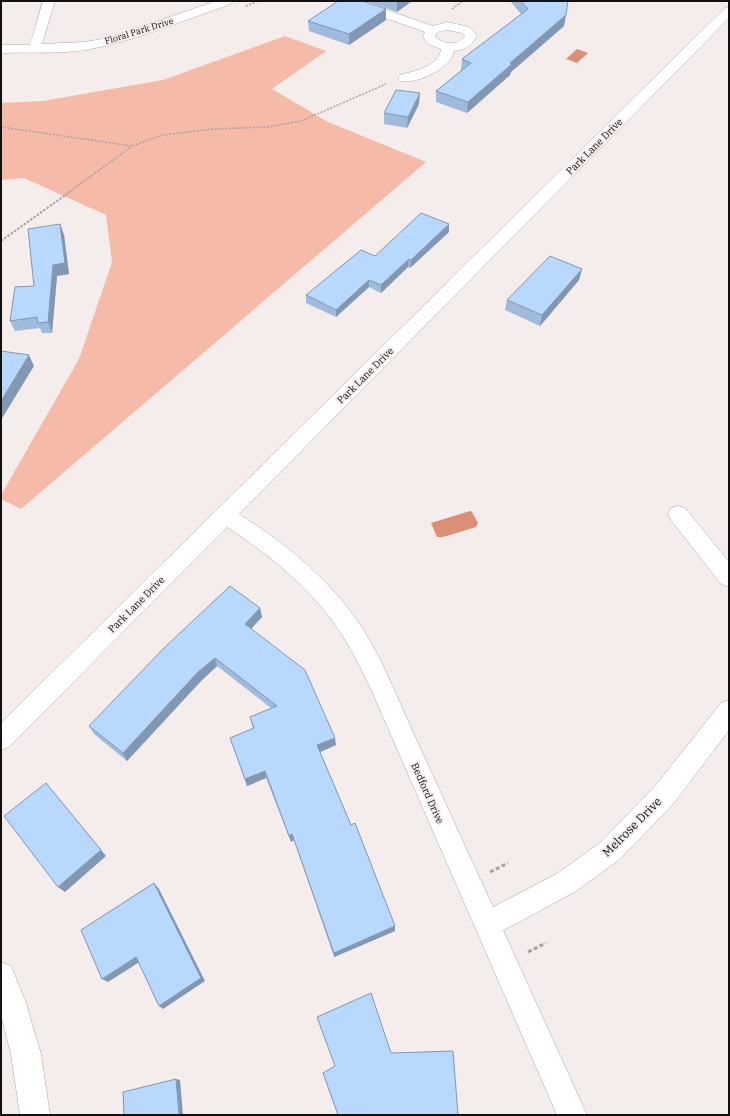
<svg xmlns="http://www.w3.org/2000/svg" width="730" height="1116" font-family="'IBM Plex Serif',serif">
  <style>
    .green { fill: #f5baa8 }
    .water { fill: #dc8e76 }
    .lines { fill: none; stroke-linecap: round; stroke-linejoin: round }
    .minor-casing { stroke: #aea8a6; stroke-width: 1 }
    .path-far2 { stroke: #a8a3a2; stroke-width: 1.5; stroke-dasharray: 2 1.5; stroke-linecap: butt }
    .path-far1 { stroke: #a8a3a2; stroke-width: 2; stroke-dasharray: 2.5 1.5; stroke-linecap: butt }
    .path { stroke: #a8a3a2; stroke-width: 3; stroke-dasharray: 4 2.5; stroke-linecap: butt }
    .minor { fill: #fff; fill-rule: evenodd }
    .wall { fill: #9fbada }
    .shaded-wall { fill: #8297b1 }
    .building { fill: #b9d8fd; stroke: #8297b1 }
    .labels { text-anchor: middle; stroke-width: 3.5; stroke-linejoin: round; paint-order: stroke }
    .far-street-label { font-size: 9px; fill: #121010; stroke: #f4edeb }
    .street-label { font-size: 10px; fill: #121010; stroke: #f4edeb }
    .near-street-label { font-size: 12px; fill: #121010; stroke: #f4edeb }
  </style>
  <rect width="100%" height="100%" fill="#f4edeb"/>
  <polygon class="green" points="285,36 326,51 272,89 328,122 426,162 21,509 1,499 1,495 79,359 112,262 106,215 24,178 1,180 1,103 43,101 163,80"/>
  <g class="water">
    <polygon points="577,49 588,53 577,63 566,59"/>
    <polygon points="470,511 472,512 478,523 476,527 443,537 437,537 431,523"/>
  </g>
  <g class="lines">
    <defs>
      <g id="minor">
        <path d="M43 1H55L42 44 85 42 102 39 132 30 216 1H233L231 4C184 20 136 41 86 50 59 54 29 52 1 53V45H30Z"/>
        <path d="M344 1H361L433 26 447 22 470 27 477 36C472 46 465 50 454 51 452 68 416 85 400 81L398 78 400 75C414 71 439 67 441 49L428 44 423 37 425 32 346 4ZM447 30 462 33 465 36C458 47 443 44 435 37L437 32Z"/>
        <path d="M729 7V18L239 514C283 542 326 576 356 619 380 652 395 693 412 730 439 789 466 848 493 907L558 873 601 842 656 785 721 703 729 700V730L674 803 619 860 576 891 519 922 503 930 587 1115H557L370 687C362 671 354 654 344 638 316 592 271 556 227 527L9 747 1 750V723L725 8Z"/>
        <polygon points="678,506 685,508 729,562 729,587 721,584 671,520 668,514 671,508"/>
        <polygon points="1,962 11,966 25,1000 41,1054 50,1115 20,1115 11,1054 1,1015"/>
      </g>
    </defs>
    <use href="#minor" class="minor-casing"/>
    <g class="path-far2">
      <polyline points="246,6 258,1"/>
      <polyline points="452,9 463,1"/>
      <polyline points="1,127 132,146 163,135 214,129 268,127 301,121 386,84"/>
      <polyline points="69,192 132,146"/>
    </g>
    <polyline class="path-far1" points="1,241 71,191"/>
    <g class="path">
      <polyline points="490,872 508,863"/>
      <polyline points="528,952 546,943"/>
    </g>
    <use href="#minor" class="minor"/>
  </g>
  <g class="wall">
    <polygon points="366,1 412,1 397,12"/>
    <polygon points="510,1 568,1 564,26 511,72 510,75 467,113 436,102 436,91 462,70 461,70 462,59 521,14"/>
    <polygon points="386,20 349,45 309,31 308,21"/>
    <polygon points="419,104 407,128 384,124 384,113"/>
    <polygon points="60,224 64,235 69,274 57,276 52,333 42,333 40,328 15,331 10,321 34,286"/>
    <polygon points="449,232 410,268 408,267 381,293 369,287 336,317 306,303 306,295 375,256"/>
    <polygon points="582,269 579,280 540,326 505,310 507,300"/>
    <polygon points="260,608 262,617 251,629 336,745 320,752 395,931 334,957 294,840 291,842 266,778 247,786 230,738 253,729 250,717 271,708 217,666 201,681 127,761 94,734 89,726"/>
  </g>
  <g class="shaded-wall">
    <polygon points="397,1 412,1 397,12"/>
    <polygon points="386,9 386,20 349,45 349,34"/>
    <polygon points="566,15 564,26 511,72 510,75 467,113 468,102 510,63"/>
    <polygon points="420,93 419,104 407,128 408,117"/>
    <polygon points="60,224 64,235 69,274 57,276 52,333 48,322 53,265"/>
    <polygon points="449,224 449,232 410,268 411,260"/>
    <polygon points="409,259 408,267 381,293 381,285"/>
    <polygon points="582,269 579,280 540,326 542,315"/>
    <polygon points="369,280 369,287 336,317 336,310"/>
    <polygon points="29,355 34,366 1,420 1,401"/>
    <polygon points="260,608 262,617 247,633 245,624"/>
    <polygon points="215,658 217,666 201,681 127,761 123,753 198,672"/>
    <polygon points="335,738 336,745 318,753 317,745"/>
    <polygon points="265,771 266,778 247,786 245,779"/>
    <polygon points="46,783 106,856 65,892 58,887"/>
    <polygon points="292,834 294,840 291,842 289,836"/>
    <polygon points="154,883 159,889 205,981 163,1009 159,1006"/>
    <polygon points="395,926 395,931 334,957 334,953"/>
    <polygon points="136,957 141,961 108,982 102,979"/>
    <polygon points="176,1079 180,1080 183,1115 179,1115"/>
  </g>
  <g class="building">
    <polygon points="338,1 363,1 386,9 349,34 308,21"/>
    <polygon points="521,1 568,1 566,15 510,63 512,64 468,102 436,91 471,63 462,59 528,9"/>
    <polygon points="396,90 420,93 408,117 384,113"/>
    <polygon points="421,213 449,224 411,260 409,259 381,285 369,280 336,310 306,295 361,250 375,256"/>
    <polygon points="60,224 65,263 53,265 48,322 38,323 37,317 10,321 15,287 34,286 28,229"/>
    <polygon points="550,256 582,269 542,315 507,300"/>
    <polygon points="1,351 29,355 1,401"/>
    <polygon points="230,586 260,608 245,624 305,670 335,738 317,745 351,825 355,823 395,926 334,953 292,834 289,836 265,771 245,779 230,738 254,728 250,717 277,706 215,658 198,672 123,753 89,726 164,648"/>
    <polygon points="46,783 101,850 58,887 4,816"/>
    <polygon points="154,883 201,978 159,1006 136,957 102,979 81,930"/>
    <polygon points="371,993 391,1053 453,1051 458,1115 338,1115 323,1073 335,1066 317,1017"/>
    <polygon points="176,1079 179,1115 124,1115 123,1092"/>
  </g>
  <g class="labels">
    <g class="far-street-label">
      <text transform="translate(139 31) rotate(-17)" y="3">Floral Park Drive</text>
    </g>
    <g class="street-label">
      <text transform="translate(594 146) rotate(-45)" y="4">Park Lane Drive</text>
      <text transform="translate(365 375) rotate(-45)" y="4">Park Lane Drive</text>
      <text transform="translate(136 604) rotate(-45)" y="4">Park Lane Drive</text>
      <text transform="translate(428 793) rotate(66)" y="4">Bedford Drive</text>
    </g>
    <g class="near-street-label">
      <text transform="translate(632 827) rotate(-45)" y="4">Melrose Drive</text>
    </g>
  </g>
  <rect width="730" height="1116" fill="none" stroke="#121010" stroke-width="4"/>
</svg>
